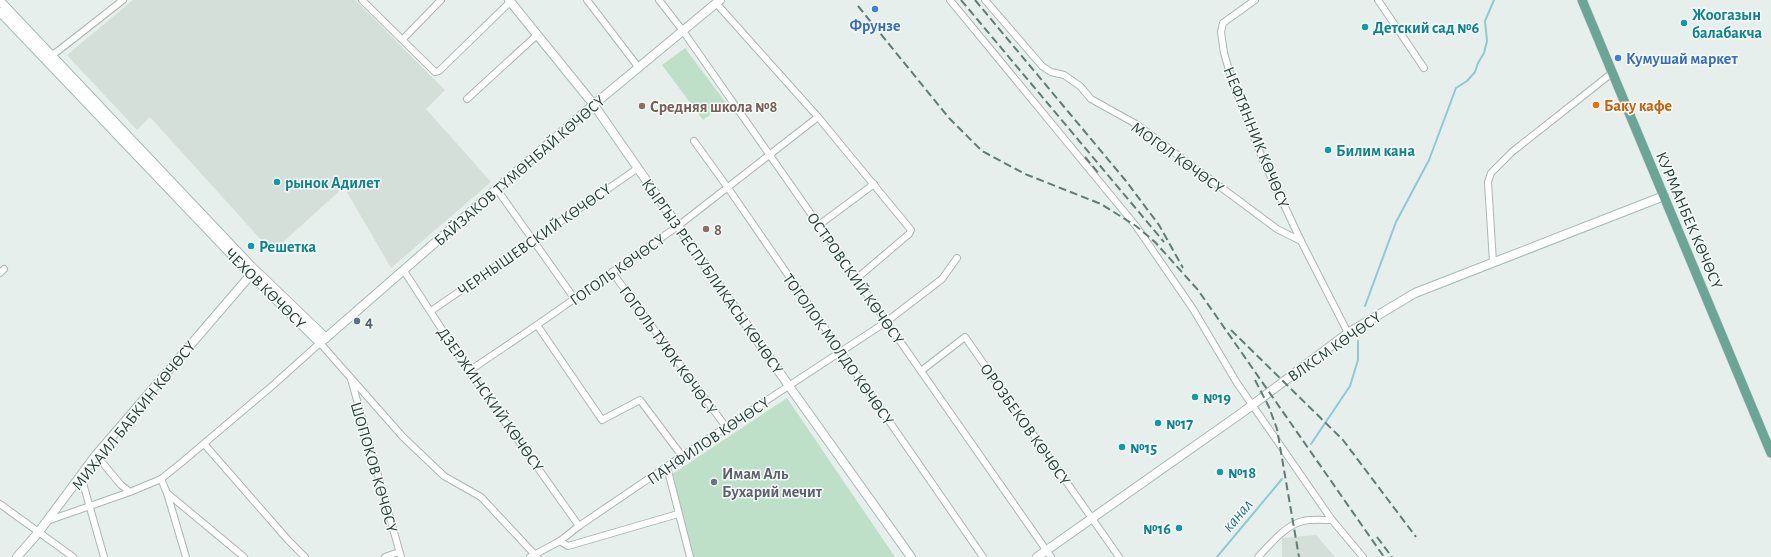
<svg xmlns="http://www.w3.org/2000/svg" width="1771" height="557" font-family="'Alegreya Sans',sans-serif">
  <style>
    .built { fill: #d4dfda }
    .green { fill: #bfe0c8 }
    .lines { fill: none; stroke-linecap: round; stroke-linejoin: round }
    .stream { stroke: #8ec9d4; stroke-width: 2 }
    .street-casing { stroke: #a8b8b2; stroke-width: 8 }
    .secondary-casing { stroke: #a4bbb3; stroke-width: 10 }
    .primary-casing { stroke: #c2cac8; stroke-width: 10 }
    .street { stroke: #fff; stroke-width: 6 }
    .secondary { stroke: #fff; stroke-width: 8 }
    .primary { stroke: #6aa596; stroke-width: 9 }
    .rail { stroke: #5f7d75; stroke-width: 2; stroke-dasharray: 8 4; stroke-linecap: butt }
    .shop-dot { fill: #3f7fe0; stroke: #f7fbf9; stroke-width: 1.5 }
    .culture-dot { fill: #0f9aa8; stroke: #f7fbf9; stroke-width: 1.5 }
    .food-dot { fill: #e8710a; stroke: #f7fbf9; stroke-width: 1.5 }
    .education-dot { fill: #8d6e63; stroke: #f7fbf9; stroke-width: 1.5 }
    .service-dot { fill: #5c6f8a; stroke: #f7fbf9; stroke-width: 1.5 }
    .worship-dot { fill: #6b7280; stroke: #f7fbf9; stroke-width: 1.5 }
    .labels { text-anchor: middle; stroke-width: 3; stroke-linejoin: round; paint-order: stroke }
    .culture-label { font-size: 16px; font-weight: bold; fill: #0d838f; stroke: #f7fbf9; text-anchor: start }
    .shop-label { font-size: 16px; font-weight: bold; fill: #366cbe; stroke: #f7fbf9 }
    .food-label { font-size: 16px; font-weight: bold; fill: #c56008; stroke: #f7fbf9; text-anchor: start }
    .education-label { font-size: 16px; font-weight: bold; fill: #785e54; stroke: #f7fbf9; text-anchor: start }
    .street-label { font-size: 16px; fill: #24423a; stroke: #f7fbf9 }
    .service-label { font-size: 16px; font-weight: bold; fill: #4e5e75; stroke: #f7fbf9; text-anchor: start }
    .worship-label { font-size: 16px; font-weight: bold; fill: #5b616d; stroke: #f7fbf9; text-anchor: start }
    .water-label { font-size: 17px; font-style: italic; fill: #1c6f80; stroke: #f7fbf9 }
  </style>
  <rect width="100%" height="100%" fill="#e6efeb"/>
  <g class="built">
    <polygon points="133,0 355,0 445,90 426,109 491,182 391,268 344,187 272,252 150,117 137,130 67,55"/>
    <polygon points="1316,535 1335,557 1282,557 1282,538"/>
  </g>
  <g class="green">
    <polygon points="685,48 726,103 703,120 662,65"/>
    <polygon points="787,398 895,557 694,557 671,475"/>
  </g>
  <g class="lines">
    <g class="stream">
      <polyline points="1365,306 1396,222 1429,160 1456,88 1467,81 1475,72 1478,63 1484,53 1487,41 1485,21 1494,0"/>
      <polyline points="1311,444 1350,386 1358,360 1358,341"/>
      <polyline points="1217,557 1282,479"/>
    </g>
    <defs>
      <g id="street">
        <polyline points="362,0 435,72 439,71 510,2"/>
        <polyline points="587,0 639,68"/>
        <polyline points="659,0 683,31 1051,557"/>
        <polyline points="950,0 1136,226 1193,309 1237,383 1332,520"/>
        <polyline points="985,0 1042,66 1051,72 1064,75 1080,86 1091,99 1136,124 1277,229 1301,241 1348,333"/>
        <polyline points="1255,0 1223,23 1221,32 1224,53 1232,80 1262,158 1301,241"/>
        <polyline points="1378,0 1424,68"/>
        <polyline points="716,3 818,117 911,230 909,234 856,279"/>
        <polyline points="403,39 441,0"/>
        <polyline points="48,57 58,51 123,0"/>
        <polyline points="467,99 537,35"/>
        <polyline points="694,141 728,188 983,557"/>
        <polyline points="496,188 574,298"/>
        <polyline points="819,225 874,184"/>
        <polyline points="1493,262 1488,182 1491,173 1512,152 1612,73"/>
        <polyline points="404,271 469,371 579,526"/>
        <polyline points="612,272 726,427"/>
        <polyline points="0,273 4,269"/>
        <polyline points="431,311 638,168"/>
        <polyline points="537,325 602,420 640,400 682,456"/>
        <polyline points="469,371 537,325 678,226 818,117"/>
        <polyline points="921,371 965,337 1119,557"/>
        <polyline points="351,379 401,557"/>
        <polyline points="205,445 288,540 305,557"/>
        <polyline points="96,455 121,485 130,492 161,479 181,463 272,386 320,343 403,437 444,476 481,497 537,557"/>
        <polyline points="667,467 690,557"/>
        <polyline points="81,476 104,557"/>
        <polyline points="161,479 167,493 244,557"/>
        <polyline points="167,493 186,557"/>
        <polyline points="0,504 73,557"/>
        <polyline points="47,521 130,492"/>
        <polyline points="560,541 568,546 678,514"/>
        <polyline points="385,557 399,552"/>
        <polyline points="530,557 560,541 579,526 682,456 886,322 942,279 957,258"/>
        <path d="M1258 557C1271 544 1284 526 1303 521 1312 519 1323 520 1332 520L1363 557"/>
      </g>
      <g id="secondary">
        <polyline points="509,0 594,105 789,386 911,557"/>
        <polyline points="0,1 251,266 326,338"/>
        <polyline points="0,12 250,274 320,343 586,111 720,0"/>
        <polyline points="17,557 38,533 96,455 254,271"/>
        <polyline points="1037,557 1243,412 1348,333 1415,293 1664,196"/>
      </g>
      <polyline id="primary" points="1582,0 1771,453"/>
    </defs>
    <use href="#street" class="street-casing"/>
    <use href="#secondary" class="secondary-casing"/>
    <use href="#primary" class="primary-casing"/>
    <use href="#street" class="street"/>
    <use href="#secondary" class="secondary"/>
    <use href="#primary" class="primary"/>
    <g class="rail">
      <polyline points="961,0 1164,242"/>
      <polyline points="975,0 1126,181 1159,225 1183,268"/>
      <polyline points="858,6 949,118 982,151 1025,174 1101,204 1136,226 1155,242 1198,290 1384,557"/>
      <polyline points="1085,157 1100,175"/>
      <polyline points="1231,330 1343,440 1416,537"/>
      <polyline points="1255,380 1269,407 1277,429 1299,557"/>
      <polyline points="1377,537 1392,557"/>
    </g>
  </g>
  <g class="shop-dot">
    <circle cx="875" cy="9" r="4"/>
    <circle cx="1618" cy="58" r="4"/>
  </g>
  <g class="culture-dot">
    <circle cx="1684" cy="23" r="4"/>
    <circle cx="1365" cy="27" r="4"/>
    <circle cx="1328" cy="150" r="4"/>
    <circle cx="277" cy="182" r="4"/>
    <circle cx="251" cy="246" r="4"/>
    <circle cx="1195" cy="397" r="4"/>
    <circle cx="1158" cy="423" r="4"/>
    <circle cx="1122" cy="447" r="4"/>
    <circle cx="1220" cy="472" r="4"/>
    <circle cx="1179" cy="528" r="4"/>
  </g>
  <circle class="food-dot" cx="1596" cy="105" r="4"/>
  <g class="education-dot">
    <circle cx="642" cy="106" r="4"/>
    <circle cx="706" cy="229" r="4"/>
  </g>
  <circle class="service-dot" cx="357" cy="321" r="4"/>
  <circle class="worship-dot" cx="714" cy="482" r="4"/>
  <g class="labels">
    <g class="culture-label">
      <text x="1692" y="20">Жоогазын<tspan x="1692" dy="18">балабакча</tspan></text>
      <text x="1373" y="33">Детский сад №6</text>
      <text x="1336" y="156">Билим кана</text>
      <text x="285" y="188">рынок Адилет</text>
      <text x="259" y="252">Решетка</text>
      <text x="1203" y="403">№19</text>
      <text x="1166" y="429">№17</text>
      <text x="1130" y="453">№15</text>
      <text x="1228" y="478">№18</text>
      <text x="1171" y="534" text-anchor="end">№16</text>
    </g>
    <g class="shop-label">
      <text x="875" y="31">Фрунзе</text>
      <text x="1626" y="64" text-anchor="start">Кумушай маркет</text>
    </g>
    <g class="food-label">
      <text x="1604" y="111">Баку кафе</text>
    </g>
    <g class="education-label">
      <text x="650" y="112">Средняя школа №8</text>
      <text x="714" y="235">8</text>
    </g>
    <g class="street-label">
      <text transform="translate(1257 137) rotate(68)" y="6">НЕФТЯННИК КӨЧӨСҮ</text>
      <text transform="translate(1178 157) rotate(36)" y="6">МОГОЛ КӨЧӨСҮ</text>
      <text transform="translate(519 170) rotate(-41)" y="6">БАЙЗАКОВ ТҮМӨНБАЙ КӨЧӨСҮ</text>
      <text transform="translate(1690 220) rotate(67)" y="6">КУРМАНБЕК КӨЧӨСҮ</text>
      <text transform="translate(534 239) rotate(-35)" y="6">ЧЕРНЫШЕВСКИЙ КӨЧӨСҮ</text>
      <text transform="translate(617 269) rotate(-35)" y="6">ГОГОЛЬ КӨЧӨСҮ</text>
      <text transform="translate(713 276) rotate(55)" y="6">КЫРГЫЗ РЕСПУБЛИКАСЫ КӨЧӨСҮ</text>
      <text transform="translate(856 278) rotate(55)" y="6">ОСТРОВСКИЙ КӨЧӨСҮ</text>
      <text transform="translate(266 288) rotate(45)" y="6">ЧЕХОВ КӨЧӨСҮ</text>
      <text transform="translate(1334 346) rotate(-35)" y="6">ВЛКСМ КӨЧӨСҮ</text>
      <text transform="translate(839 349) rotate(55)" y="6">ТОГОЛОК МОЛДО КӨЧӨСҮ</text>
      <text transform="translate(669 350) rotate(54)" y="6">ГОГОЛЬ ТУЮК КӨЧӨСҮ</text>
      <text transform="translate(491 399) rotate(55)" y="6">ДЗЕРЖИНСКИЙ КӨЧӨСҮ</text>
      <text transform="translate(133 415) rotate(-51)" y="6">МИХАИЛ БАБКИН КӨЧӨСҮ</text>
      <text transform="translate(1026 424) rotate(55)" y="6">ОРОЗБЕКОВ КӨЧӨСҮ</text>
      <text transform="translate(708 440) rotate(-34)" y="6">ПАНФИЛОВ КӨЧӨСҮ</text>
      <text transform="translate(375 467) rotate(74)" y="6">ШОПОКОВ КӨЧӨСҮ</text>
    </g>
    <g class="service-label">
      <text x="365" y="327">4</text>
    </g>
    <g class="worship-label">
      <text x="722" y="479">Имам Аль<tspan x="722" dy="18">Бухарий мечит</tspan></text>
    </g>
    <g class="water-label">
      <text transform="translate(1237 515) rotate(-50)" y="6">канал</text>
    </g>
  </g>
</svg>
